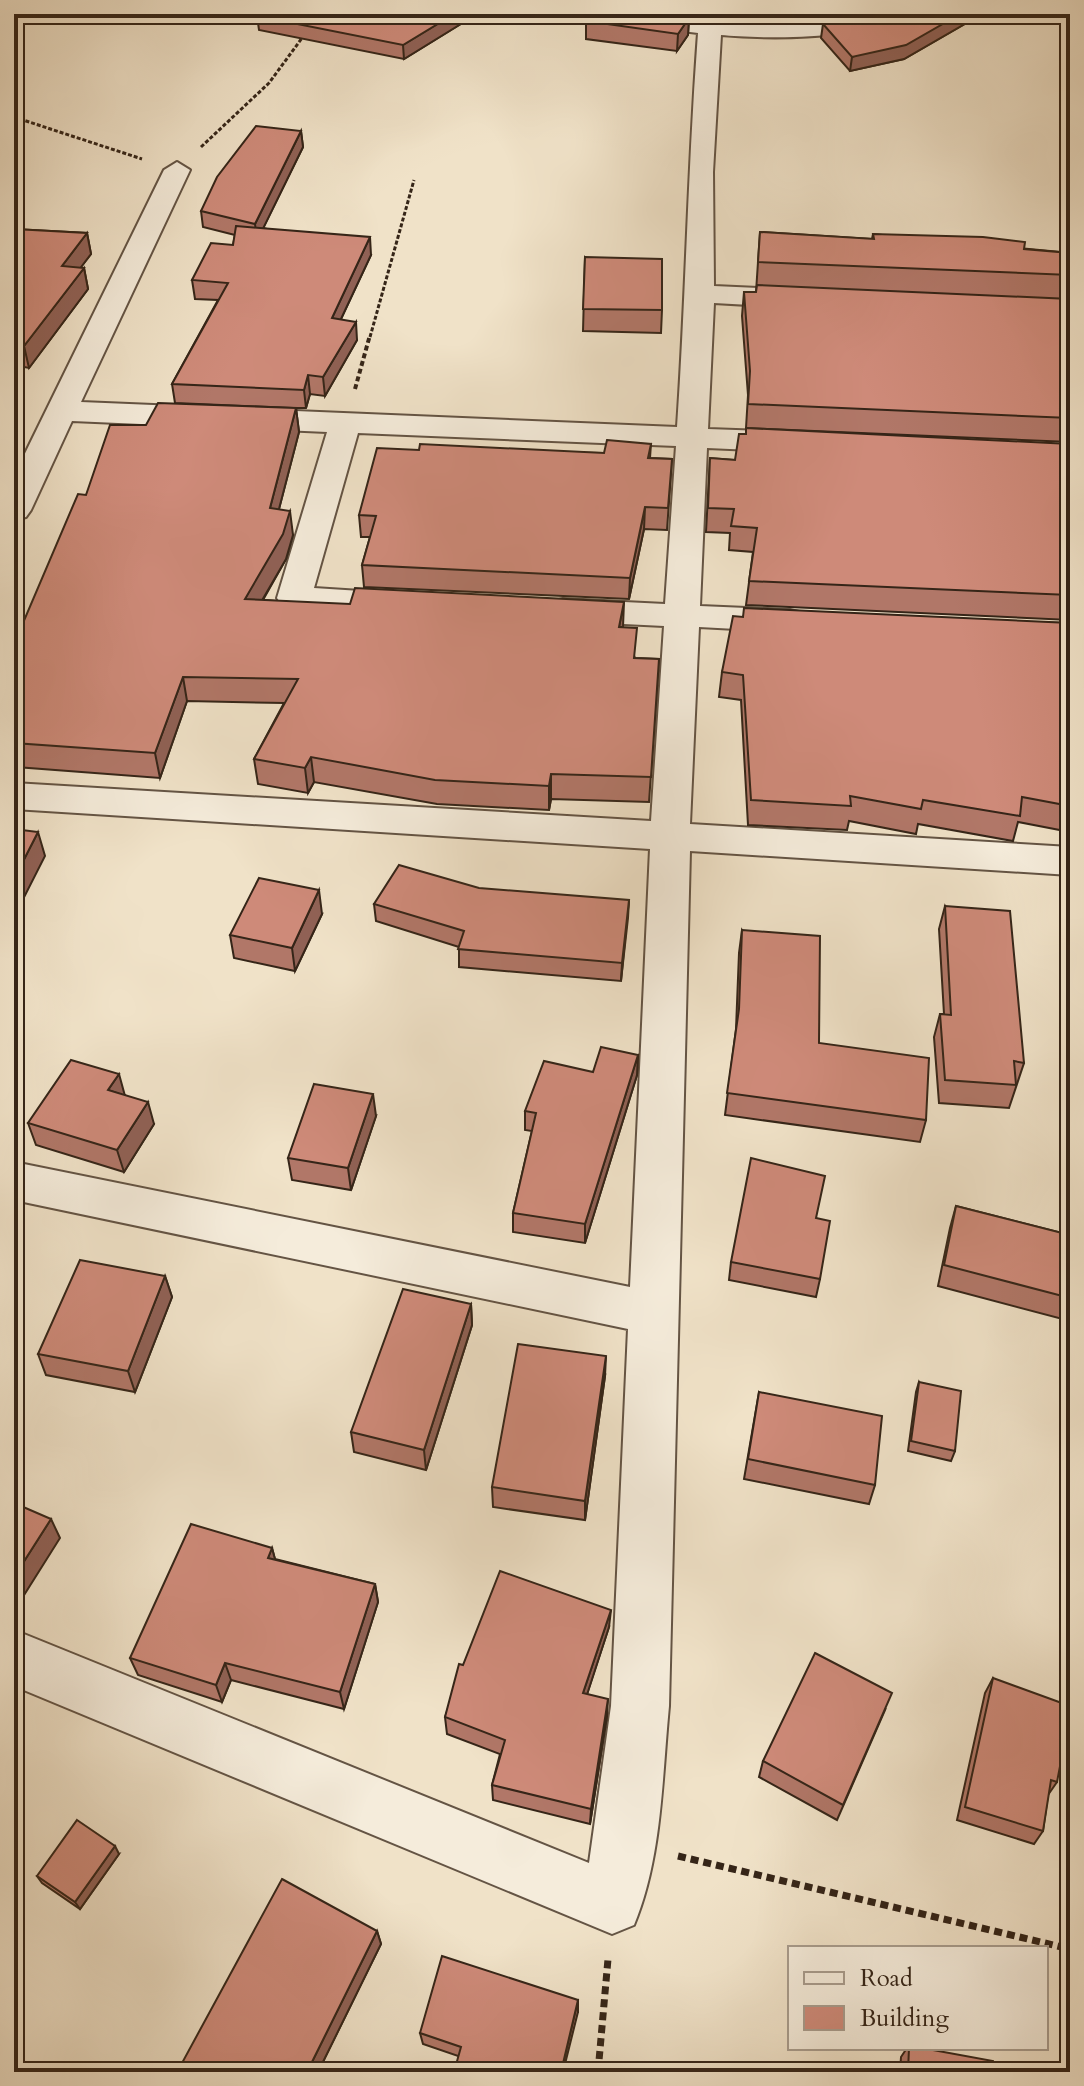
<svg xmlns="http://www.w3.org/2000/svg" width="1084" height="2086" font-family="Cardo,serif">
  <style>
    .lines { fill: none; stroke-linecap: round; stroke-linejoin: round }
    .minor-casing { stroke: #645444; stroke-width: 4 }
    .path-far2 { stroke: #352518; stroke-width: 3; stroke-dasharray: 4 2; stroke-linecap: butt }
    .path-far1 { stroke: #352518; stroke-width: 4; stroke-dasharray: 5 3; stroke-linecap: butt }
    .path { stroke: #352518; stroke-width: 7; stroke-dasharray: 8 5; stroke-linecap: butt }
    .minor { fill: #f5ecdb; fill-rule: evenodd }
    .wall { fill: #b17768; stroke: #352518; stroke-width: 2 }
    .shaded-wall { fill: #906155; stroke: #352518; stroke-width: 2 }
    .building { fill: #ce8a79; stroke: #352518; stroke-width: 2 }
  </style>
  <rect width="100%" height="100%" fill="#f0e2c8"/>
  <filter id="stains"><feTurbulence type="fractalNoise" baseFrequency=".0025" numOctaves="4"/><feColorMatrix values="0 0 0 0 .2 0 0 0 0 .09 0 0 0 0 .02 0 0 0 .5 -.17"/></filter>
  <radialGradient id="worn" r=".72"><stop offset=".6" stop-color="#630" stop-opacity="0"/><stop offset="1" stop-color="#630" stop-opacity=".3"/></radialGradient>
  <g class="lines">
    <defs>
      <path id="minor" d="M591 14H657L776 25 811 23 851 14H884C863 43 755 38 721 35L713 172 714 286 801 290 811 293 815 299 811 305 801 308 714 303 708 429 797 432 808 435 813 442 808 449 797 452 707 448 700 606 790 610 803 613 808 621 803 629 790 632 699 627 690 824 1070 847V875L690 851 669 1706C662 1778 662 1858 634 1925L612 1934 14 1686V1630L589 1863 611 1706 628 1329 14 1200V1162L630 1287 650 849 14 809V783L651 821 664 626 563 621 551 618 545 610 551 602 563 599 665 604 676 446 358 433 314 588 423 595 428 603 423 611 411 614 294 609 282 605 277 598 327 432 72 421 31 510 26 517 14 520V476L164 170 177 162 190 170 81 402 677 427C686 296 688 164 698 33L602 21Z"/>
    </defs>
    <use href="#minor" class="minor-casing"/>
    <g class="path-far2">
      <polyline points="14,117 142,159"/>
      <polyline points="201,147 269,83 305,34"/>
      <polyline points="370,337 414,180"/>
    </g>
    <polyline class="path-far1" points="355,389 370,335"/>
    <g class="path">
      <polyline points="678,1856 1070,1949"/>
      <polyline points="598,2072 608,1959"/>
    </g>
    <use href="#minor" class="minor"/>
  </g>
  <g class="wall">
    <polygon points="477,14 404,59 259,30 257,16"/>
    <polygon points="771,14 835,14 799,21"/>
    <polygon points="868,14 982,14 904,59 850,71 821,38 823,24"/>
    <polygon points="689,18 688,35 677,51 586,39 586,21"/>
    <polygon points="301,131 303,147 263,228 371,255 341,319 357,340 325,396 310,394 306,408 296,408 299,432 279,509 293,535 286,559 263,600 623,627 635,658 659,659 649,802 551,799 549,810 437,804 314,782 308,793 258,784 254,759 284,703 187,701 160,778 16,767 14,759 14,644 86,495 146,425 293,408 175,403 172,384 218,300 195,299 192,280 233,245 235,235 203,227 201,211"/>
    <polygon points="14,229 87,233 91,254 80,268 84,268 88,289 29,368 14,365"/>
    <polygon points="760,232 872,239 873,234 1070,253 1070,442 746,428 748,395 742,316 744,292 756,292"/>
    <polygon points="585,257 662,310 661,333 583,331"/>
    <polygon points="651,444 650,458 672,459 667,530 644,529 629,599 364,587 362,565 370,537 361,537 359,515 419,450 604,453"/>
    <polygon points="1070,444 1070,620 746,605 753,552 729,550 730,533 706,532 710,458 735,460"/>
    <polygon points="743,617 1070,623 1070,832 1018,822 1013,841 918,824 916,834 849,821 847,830 748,825 741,700 719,697 722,672"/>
    <polygon points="629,900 621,981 459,967 459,947 376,921 374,904"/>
    <polygon points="945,906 1024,1063 1009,1108 939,1103 934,1037 940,1014 944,1014 939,929"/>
    <polygon points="322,914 295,971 234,958 230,935"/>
    <polygon points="742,930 819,1043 926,1120 920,1142 725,1115 736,1029 739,953"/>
    <polygon points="638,1055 637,1075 585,1243 513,1232 513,1213 532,1131 525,1130 525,1111 593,1072"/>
    <polygon points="125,1095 154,1124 124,1172 36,1145 28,1123"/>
    <polygon points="376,1116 351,1190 292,1180 288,1158"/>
    <polygon points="956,1206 1070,1235 1070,1321 938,1286 950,1228"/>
    <polygon points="816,1218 820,1279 816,1297 729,1280 731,1262"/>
    <polygon points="165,1276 172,1297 135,1392 46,1375 38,1354"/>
    <polygon points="471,1304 472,1325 426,1470 354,1452 351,1432"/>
    <polygon points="605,1376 585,1520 493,1507 492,1487"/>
    <polygon points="919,1382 955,1451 951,1461 908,1451 916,1392"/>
    <polygon points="759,1392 875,1485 869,1504 744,1479"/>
    <polygon points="1070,1490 1070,1516 1063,1513"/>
    <polygon points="272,1548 275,1559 375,1584 378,1602 344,1709 231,1680 222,1702 138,1675 130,1658"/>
    <polygon points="609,1627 587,1694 607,1716 590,1824 493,1800 492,1785 500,1754 447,1734 445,1717 463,1665"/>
    <polygon points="993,1678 1057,1782 1048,1795 1043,1831 1034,1844 957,1820 985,1693"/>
    <polygon points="885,1710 837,1820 759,1777 763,1761"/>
    <polygon points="119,1854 80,1909 42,1883 37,1876"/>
    <polygon points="377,1931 381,1944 318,2072 189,2072 182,2063"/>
    <polygon points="578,2000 578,2012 458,2056 423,2044 420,2033"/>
    <polygon points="907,2048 922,2048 993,2072 900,2072 901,2057"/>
  </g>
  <g class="shaded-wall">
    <polygon points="454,14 477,14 404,59 403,45"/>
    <polygon points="800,14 835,14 799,21"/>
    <polygon points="960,14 982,14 904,59 850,71 852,57"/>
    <polygon points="689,18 688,35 677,51 678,34"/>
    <polygon points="301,131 303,147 257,241 255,224"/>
    <polygon points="87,233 91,254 66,287 62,266"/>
    <polygon points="370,237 371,255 333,336 332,318"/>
    <polygon points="84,268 88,289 29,368 24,346"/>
    <polygon points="356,322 357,340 325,396 323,377"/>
    <polygon points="308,375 310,394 306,408 304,390"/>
    <polygon points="296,408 299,432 273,532 270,508"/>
    <polygon points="645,507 644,529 629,599 630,578"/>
    <polygon points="290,511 293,535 286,559 249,623 245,599"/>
    <polygon points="624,602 623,627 619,627"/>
    <polygon points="183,677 187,701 160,778 155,753"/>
    <polygon points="311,757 314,782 308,793 305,768"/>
    <polygon points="551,774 551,799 549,810 549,786"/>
    <polygon points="38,832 45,856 15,915 14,879"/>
    <polygon points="319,890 322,914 295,971 292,948"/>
    <polygon points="629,900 628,918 621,981 622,963"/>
    <polygon points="638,1055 637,1075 585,1243 585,1224"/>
    <polygon points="119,1074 125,1096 108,1090"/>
    <polygon points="373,1094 376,1116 351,1190 348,1168"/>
    <polygon points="148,1102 154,1124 124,1172 117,1150"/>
    <polygon points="165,1276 172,1297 135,1392 128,1371"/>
    <polygon points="471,1304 472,1325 426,1470 424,1450"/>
    <polygon points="606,1356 605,1376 585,1520 585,1501"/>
    <polygon points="51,1519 60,1538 14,1611 14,1577"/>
    <polygon points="272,1548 277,1567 268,1558"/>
    <polygon points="375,1584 378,1602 344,1709 340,1692"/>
    <polygon points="611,1610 609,1627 582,1710 583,1693"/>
    <polygon points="225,1663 231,1680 222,1702 216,1685"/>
    <polygon points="608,1699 607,1716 590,1824 591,1809"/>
    <polygon points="115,1846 119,1854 80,1909 75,1902"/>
    <polygon points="377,1931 381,1944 318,2072 307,2072"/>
    <polygon points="578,2000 578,2012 563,2072 561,2072"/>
  </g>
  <g class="building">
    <polygon points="260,14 454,14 403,45 257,16"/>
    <polygon points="592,14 662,14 689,18 678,34 586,21"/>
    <polygon points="868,14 960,14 906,45 852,57 823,24"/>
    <polygon points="256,126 301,131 255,224 201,211 217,177"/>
    <polygon points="236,226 370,237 332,318 356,322 323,377 308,375 304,390 172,384 228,283 192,280 211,243 233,245"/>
    <polygon points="14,229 87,233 62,266 84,268 24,346 14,345"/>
    <polygon points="760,232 874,239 873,234 983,237 1025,242 1024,249 1070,253 1070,275 758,262"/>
    <polygon points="585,257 662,259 662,310 583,309"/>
    <polygon points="757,285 1070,299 1070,418 748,404 750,371 744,292 756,292"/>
    <polygon points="158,403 296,408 270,508 290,511 283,534 245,599 350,604 355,588 624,602 619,627 637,628 634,658 659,659 651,777 551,774 549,786 435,780 311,757 305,768 254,759 298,679 183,677 155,753 14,743 14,644 78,494 86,495 110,425 146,425"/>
    <polygon points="746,428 1070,444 1070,595 749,581 757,528 731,526 734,509 708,508 710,458 735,460 739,434 746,434"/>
    <polygon points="607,440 651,444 648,458 672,459 668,508 645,507 630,578 362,565 376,516 359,515 377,448 419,450 420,444 604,453"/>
    <polygon points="744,608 1070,623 1070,806 1022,797 1020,816 923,800 921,809 850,796 851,806 751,800 743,675 722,672 733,616 743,617"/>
    <polygon points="14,829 38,832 14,879"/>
    <polygon points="399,865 479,888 629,900 622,963 458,949 464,931 374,904"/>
    <polygon points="259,878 319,890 292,948 230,935"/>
    <polygon points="945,906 1010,911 1024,1063 1014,1061 1016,1085 945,1080 940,1014 951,1015"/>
    <polygon points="742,930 820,936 819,1043 929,1058 926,1120 727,1093 739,1009"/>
    <polygon points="601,1047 638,1055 585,1224 513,1213 536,1113 525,1111 544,1061 593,1072"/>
    <polygon points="71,1060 119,1074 108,1090 148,1102 117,1150 28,1123"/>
    <polygon points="314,1084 373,1094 348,1168 288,1158"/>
    <polygon points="751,1158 825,1176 816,1218 830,1221 820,1279 731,1262"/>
    <polygon points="956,1206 1070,1235 1070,1298 944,1265"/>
    <polygon points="80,1260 165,1276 128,1371 38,1354"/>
    <polygon points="403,1289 471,1304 424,1450 351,1432"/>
    <polygon points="518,1344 606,1356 585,1501 492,1487"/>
    <polygon points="919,1382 961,1391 955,1451 911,1441"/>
    <polygon points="759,1392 882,1416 875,1485 748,1459"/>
    <polygon points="14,1503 51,1519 14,1577"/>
    <polygon points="191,1524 272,1548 268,1558 375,1584 340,1692 225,1663 216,1685 130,1658"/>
    <polygon points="500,1571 611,1610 583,1693 608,1699 591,1809 492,1785 505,1740 445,1717 459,1664 463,1665"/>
    <polygon points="815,1653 892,1693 843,1805 763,1761"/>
    <polygon points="993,1678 1070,1706 1070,1714 1057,1782 1051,1780 1043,1831 965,1807"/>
    <polygon points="77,1820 115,1846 75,1902 37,1876"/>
    <polygon points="282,1879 377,1931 307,2072 198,2072 182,2063"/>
    <polygon points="442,1956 578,2000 561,2072 454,2072 461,2047 420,2033"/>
    <polygon points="909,2048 922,2048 993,2061 993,2072 908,2072"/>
  </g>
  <rect width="1084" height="2086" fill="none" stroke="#f0e2c8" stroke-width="48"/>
  <rect x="16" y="16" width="1052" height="2054" fill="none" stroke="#352518" stroke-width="4"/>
  <rect x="24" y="24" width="1036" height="2038" fill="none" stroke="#352518" stroke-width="2"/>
  <rect x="788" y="1946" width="260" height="104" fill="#f5ecdb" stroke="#a89c8d" stroke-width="2"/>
  <rect x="804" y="1972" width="40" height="12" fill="#f5ecdb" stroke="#a89c8d" stroke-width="2"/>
  <text x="860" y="1986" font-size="24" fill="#352518">Road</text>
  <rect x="804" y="2006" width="40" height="24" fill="#ce8a79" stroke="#a89c8d" stroke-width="2"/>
  <text x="860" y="2026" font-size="24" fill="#352518">Building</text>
  <rect width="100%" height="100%" filter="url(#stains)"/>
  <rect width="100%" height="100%" fill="url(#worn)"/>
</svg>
